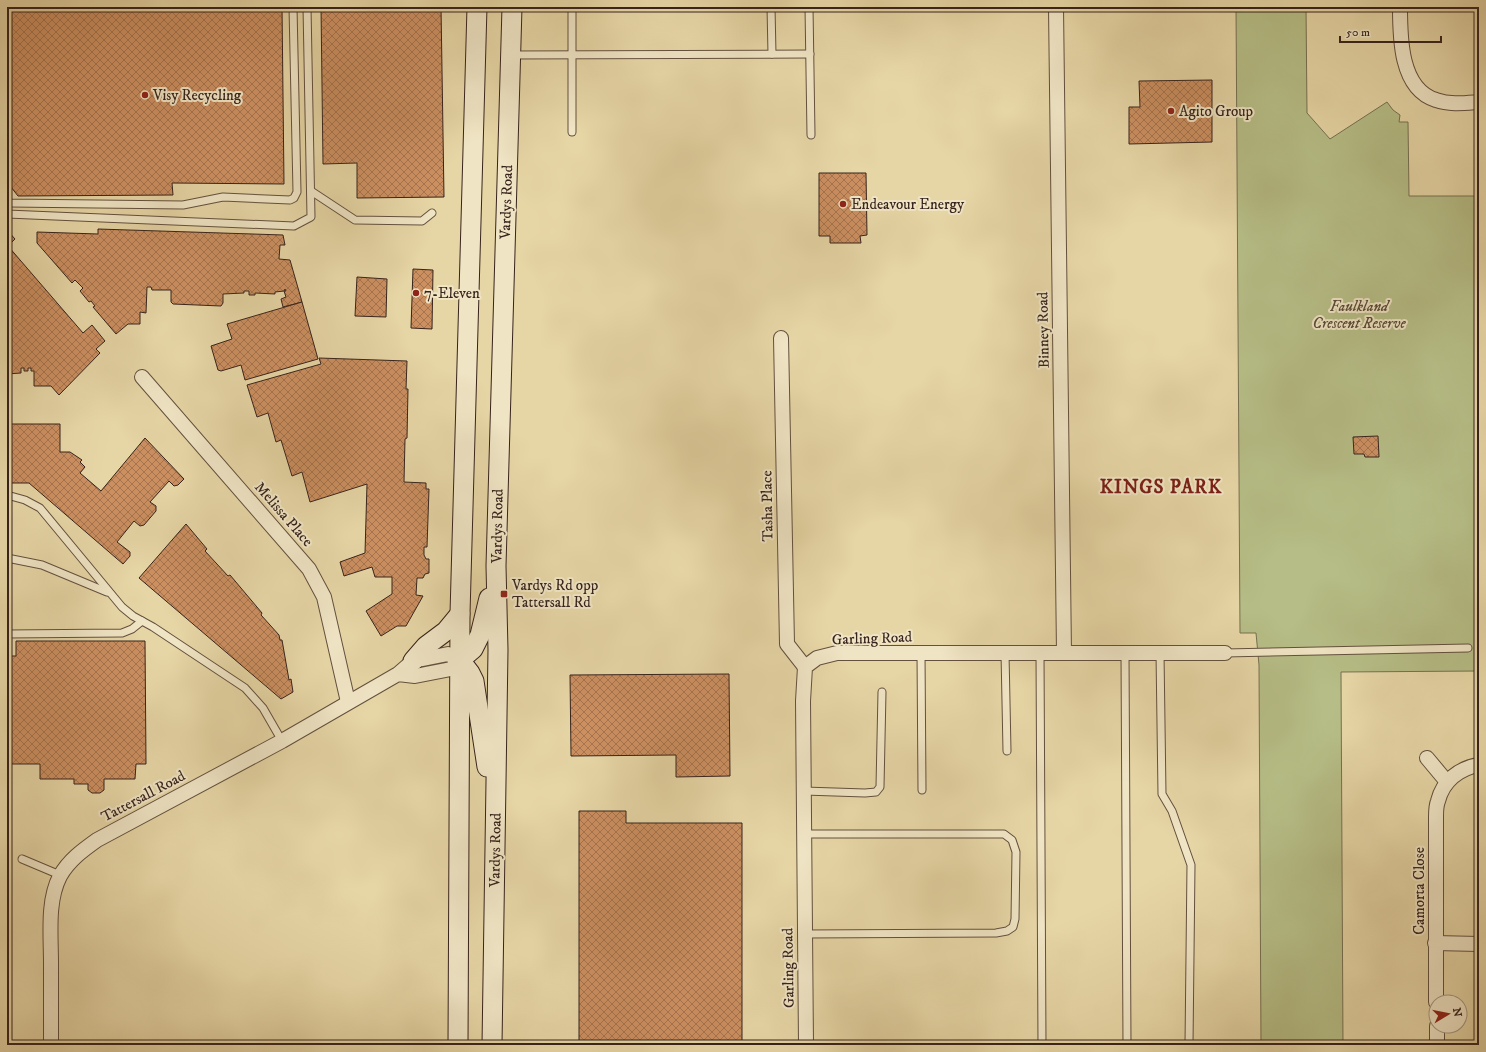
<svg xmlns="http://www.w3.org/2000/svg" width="1486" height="1052" font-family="'IM FELL DW Pica',serif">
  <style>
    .green { fill: #b6bd86; stroke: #767051 }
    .building { fill: url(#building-cross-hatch); stroke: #37231c }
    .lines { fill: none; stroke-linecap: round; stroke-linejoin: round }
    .service-casing { stroke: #63503e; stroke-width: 9 }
    .minor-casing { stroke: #63503e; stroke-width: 16 }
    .secondary-casing { stroke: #37231c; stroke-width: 21 }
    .service { stroke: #efe4c4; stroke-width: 7 }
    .minor { stroke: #efe4c4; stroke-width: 14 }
    .secondary { stroke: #efe4c4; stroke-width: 19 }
    .poi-dot { fill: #8f2418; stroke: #efe4c4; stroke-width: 1.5 }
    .labels { text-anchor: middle; stroke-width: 4; stroke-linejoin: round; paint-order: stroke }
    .poi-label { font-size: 15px; fill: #37231c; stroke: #efe4c4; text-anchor: start }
    .street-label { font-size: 15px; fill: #37231c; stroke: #efe4c4 }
    .park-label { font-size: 15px; font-style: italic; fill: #574a36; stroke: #efe4c4 }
    .district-label { font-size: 19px; font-weight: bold; letter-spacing: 1px; fill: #7a1f14; stroke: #efe4c4 }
  </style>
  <defs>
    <pattern id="building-cross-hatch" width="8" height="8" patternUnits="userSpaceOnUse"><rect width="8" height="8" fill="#cb8f60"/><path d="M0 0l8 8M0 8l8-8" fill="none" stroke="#a6744e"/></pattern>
  </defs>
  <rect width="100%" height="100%" fill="#e6d5a5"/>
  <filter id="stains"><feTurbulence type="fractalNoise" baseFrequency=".005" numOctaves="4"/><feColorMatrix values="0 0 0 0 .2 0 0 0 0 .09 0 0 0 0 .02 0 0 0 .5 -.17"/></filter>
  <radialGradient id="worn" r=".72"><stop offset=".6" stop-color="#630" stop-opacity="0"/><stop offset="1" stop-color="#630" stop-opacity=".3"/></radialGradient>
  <polygon class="green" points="1236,7 1306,7 1307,113 1330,139 1387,102 1393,110 1400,115 1399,122 1408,122 1409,196 1479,196 1479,671 1341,672 1343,1045 1261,1045 1259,665 1256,633 1240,633"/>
  <g class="building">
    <polygon points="7,7 282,7 284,184 172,183 173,195 18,196 7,182"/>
    <polygon points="321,7 441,7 444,197 357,198 357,163 323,164"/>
    <polygon points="1212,80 1212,142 1129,144 1129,107 1140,107 1139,81"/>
    <polygon points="819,173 866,173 867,235 860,236 861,243 830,243 830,236 819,236"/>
    <polygon points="98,229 283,235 285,245 280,245 279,259 290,260 302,302 283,307 281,299 286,297 284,291 286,291 285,289 284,291 275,292 275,294 255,293 255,295 249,295 249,291 244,291 244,293 223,294 223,303 221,306 173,304 171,302 171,290 152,290 151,287 147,287 146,313 140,312 140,324 128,324 116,334 93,307 95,306 91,301 89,302 80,291 83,288 75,280 72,283 37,243 37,232 98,234"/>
    <polygon points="7,230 15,239 8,246 83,333 92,325 105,341 96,349 100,353 59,395 51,386 34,386 34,371 31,371 31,368 28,368 28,371 24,371 24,368 21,368 21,373 7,374"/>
    <polygon points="413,269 433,270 432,329 411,328"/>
    <polygon points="357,277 387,279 386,317 355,316"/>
    <polygon points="302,302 318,359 245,380 241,365 221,371 218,370 211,346 232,339 227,324"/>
    <polygon points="319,358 407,361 406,389 408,389 407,438 405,439 404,482 426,483 426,489 429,489 427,547 424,547 424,555 426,559 429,559 429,573 425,574 423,578 417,578 416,595 423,596 406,626 397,626 381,636 366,611 392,594 392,577 375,577 372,567 344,576 340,562 365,553 367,484 310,502 302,472 292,476 281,440 276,442 268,413 257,417 247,385 321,364"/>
    <polygon points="7,424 60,424 60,452 70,452 82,460 80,462 85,467 80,473 101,491 145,438 184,479 178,485 174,486 169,481 150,502 156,506 156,511 144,525 140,526 134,521 117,542 130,552 130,556 123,564 29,483 7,483"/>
    <polygon points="1378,436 1379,457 1365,457 1364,454 1354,454 1353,437"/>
    <polygon points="186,524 207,549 205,551 228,576 230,575 262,613 261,615 279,635 280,640 282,640 289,680 291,679 293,692 281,699 139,578"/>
    <polygon points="16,641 145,641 146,764 136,764 135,779 104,779 104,790 100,793 92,793 88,790 88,784 74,784 74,779 40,779 40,764 7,764 7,656 16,656"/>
    <polygon points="729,674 730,776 676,777 676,755 571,756 570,675"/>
    <polygon points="579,811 626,811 626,823 742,823 742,1045 579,1045"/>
  </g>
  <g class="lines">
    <defs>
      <g id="service">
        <polyline points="771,7 772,54"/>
        <polyline points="809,7 811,135"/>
        <polyline points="510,55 810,54"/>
        <polyline points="572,132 572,7"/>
        <polyline points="311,191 355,220 422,221 432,213"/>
        <polyline points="7,200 10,203 183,205 223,197 290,200 294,198 297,192 293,7"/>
        <polyline points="7,214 294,226 311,217 307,7"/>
        <polyline points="7,495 25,500 40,508 122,607 133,616 153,627 245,688 263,708 282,741"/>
        <polyline points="7,558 42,565 107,592"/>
        <polyline points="7,634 122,633 132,629 142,621"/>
        <polyline points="921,653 922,790"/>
        <polyline points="1005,653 1007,751"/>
        <polyline points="1040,653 1042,1045"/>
        <polyline points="1125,653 1127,1045"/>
        <polyline points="1160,653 1162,794 1172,811 1191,865 1189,1045"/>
        <polyline points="1225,653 1468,648"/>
        <polyline points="804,791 865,793 876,792 880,787 882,692"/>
        <polyline points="804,834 1004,834 1012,840 1016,852 1015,919 1013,927 1007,931 996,933 805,934"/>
        <polyline points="22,859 60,875"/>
      </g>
      <g id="minor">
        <polyline points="1056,7 1064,653"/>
        <path d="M1400 7C1400 37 1400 89 1436 100 1450 105 1465 103 1479 102"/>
        <polyline points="781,338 787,644 805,667"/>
        <polyline points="142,377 309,569 324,597 348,702"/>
        <polyline points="1427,758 1447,782"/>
        <polyline points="1435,943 1479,944"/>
        <path d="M1436 1002V817C1436 812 1436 806 1438 801 1443 781 1459 768 1479 765"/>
        <polyline points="1437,1026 1437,1045"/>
        <path d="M51 1045C51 1018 51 990 51 963 51 935 47 901 60 876 69 860 83 850 97 840L282 741 398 674 413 661 448 654 460 660 451 669 415 676 398 674"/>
        <polyline points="806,1045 803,701 805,667 817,658 837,653 1225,653"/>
      </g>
      <g id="secondary">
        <polyline points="460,660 470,673 474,681 487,767"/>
        <polyline points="460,660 473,649 480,635 489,598"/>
        <polyline points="413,661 426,646 446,631 460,614"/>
        <polyline points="458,1045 460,614 477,7"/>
        <polyline points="492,1045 498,650 496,566 512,7"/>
      </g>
    </defs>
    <use href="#service" class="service-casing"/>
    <use href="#minor" class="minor-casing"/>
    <use href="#secondary" class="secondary-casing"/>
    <use href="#service" class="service"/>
    <use href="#minor" class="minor"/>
    <use href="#secondary" class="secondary"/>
  </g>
  <g class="poi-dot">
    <circle cx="145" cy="95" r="4"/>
    <circle cx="1171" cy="111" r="4"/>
    <circle cx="843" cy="204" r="4"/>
    <circle cx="416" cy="293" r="4"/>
    <rect x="500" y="590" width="8" height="8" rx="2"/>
  </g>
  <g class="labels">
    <g class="poi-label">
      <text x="153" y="100">Visy Recycling</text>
      <text x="1179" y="116">Agito Group</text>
      <text x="851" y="209">Endeavour Energy</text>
      <text x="424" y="298">7-Eleven</text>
      <text x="512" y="590">Vardys Rd opp<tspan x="512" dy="17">Tattersall Rd</tspan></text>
    </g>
    <g class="street-label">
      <text transform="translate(506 202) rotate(-88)" y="5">Vardys Road</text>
      <text transform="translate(1043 330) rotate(-91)" y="5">Binney Road</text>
      <text transform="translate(767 506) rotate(-91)" y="5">Tasha Place</text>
      <text transform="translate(284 514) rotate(49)" y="5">Melissa Place</text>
      <text transform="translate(497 526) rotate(-89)" y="5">Vardys Road</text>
      <text transform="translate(872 638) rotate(-2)" y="5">Garling Road</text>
      <text transform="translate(143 796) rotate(-28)" y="5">Tattersall Road</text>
      <text transform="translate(495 850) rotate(-89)" y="5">Vardys Road</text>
      <text transform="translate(1419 891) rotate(-90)" y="5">Camorta Close</text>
      <text transform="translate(788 968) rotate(-91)" y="5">Garling Road</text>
    </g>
    <g class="park-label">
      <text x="1359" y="311">Faulkland<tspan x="1359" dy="17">Crescent Reserve</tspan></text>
    </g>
    <g class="district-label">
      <text x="1161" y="493">KINGS PARK</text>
    </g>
  </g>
  <rect width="1486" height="1052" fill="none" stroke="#e6d5a5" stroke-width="24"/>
  <rect x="8" y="8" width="1470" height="1036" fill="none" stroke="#37231c" stroke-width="2"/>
  <rect x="12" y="12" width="1462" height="1028" fill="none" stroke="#37231c"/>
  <g transform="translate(1448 1014) rotate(80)"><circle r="19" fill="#efe4c4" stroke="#a59781"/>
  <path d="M0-3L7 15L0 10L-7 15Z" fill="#8f2418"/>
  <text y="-6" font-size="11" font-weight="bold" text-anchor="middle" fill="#37231c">N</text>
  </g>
  <path d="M1340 36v6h101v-6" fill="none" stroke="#37231c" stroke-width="2"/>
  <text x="1346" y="36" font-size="12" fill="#37231c" stroke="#efe4c4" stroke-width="3" paint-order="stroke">50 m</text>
  <rect width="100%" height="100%" filter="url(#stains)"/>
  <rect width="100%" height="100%" fill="url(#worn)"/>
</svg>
